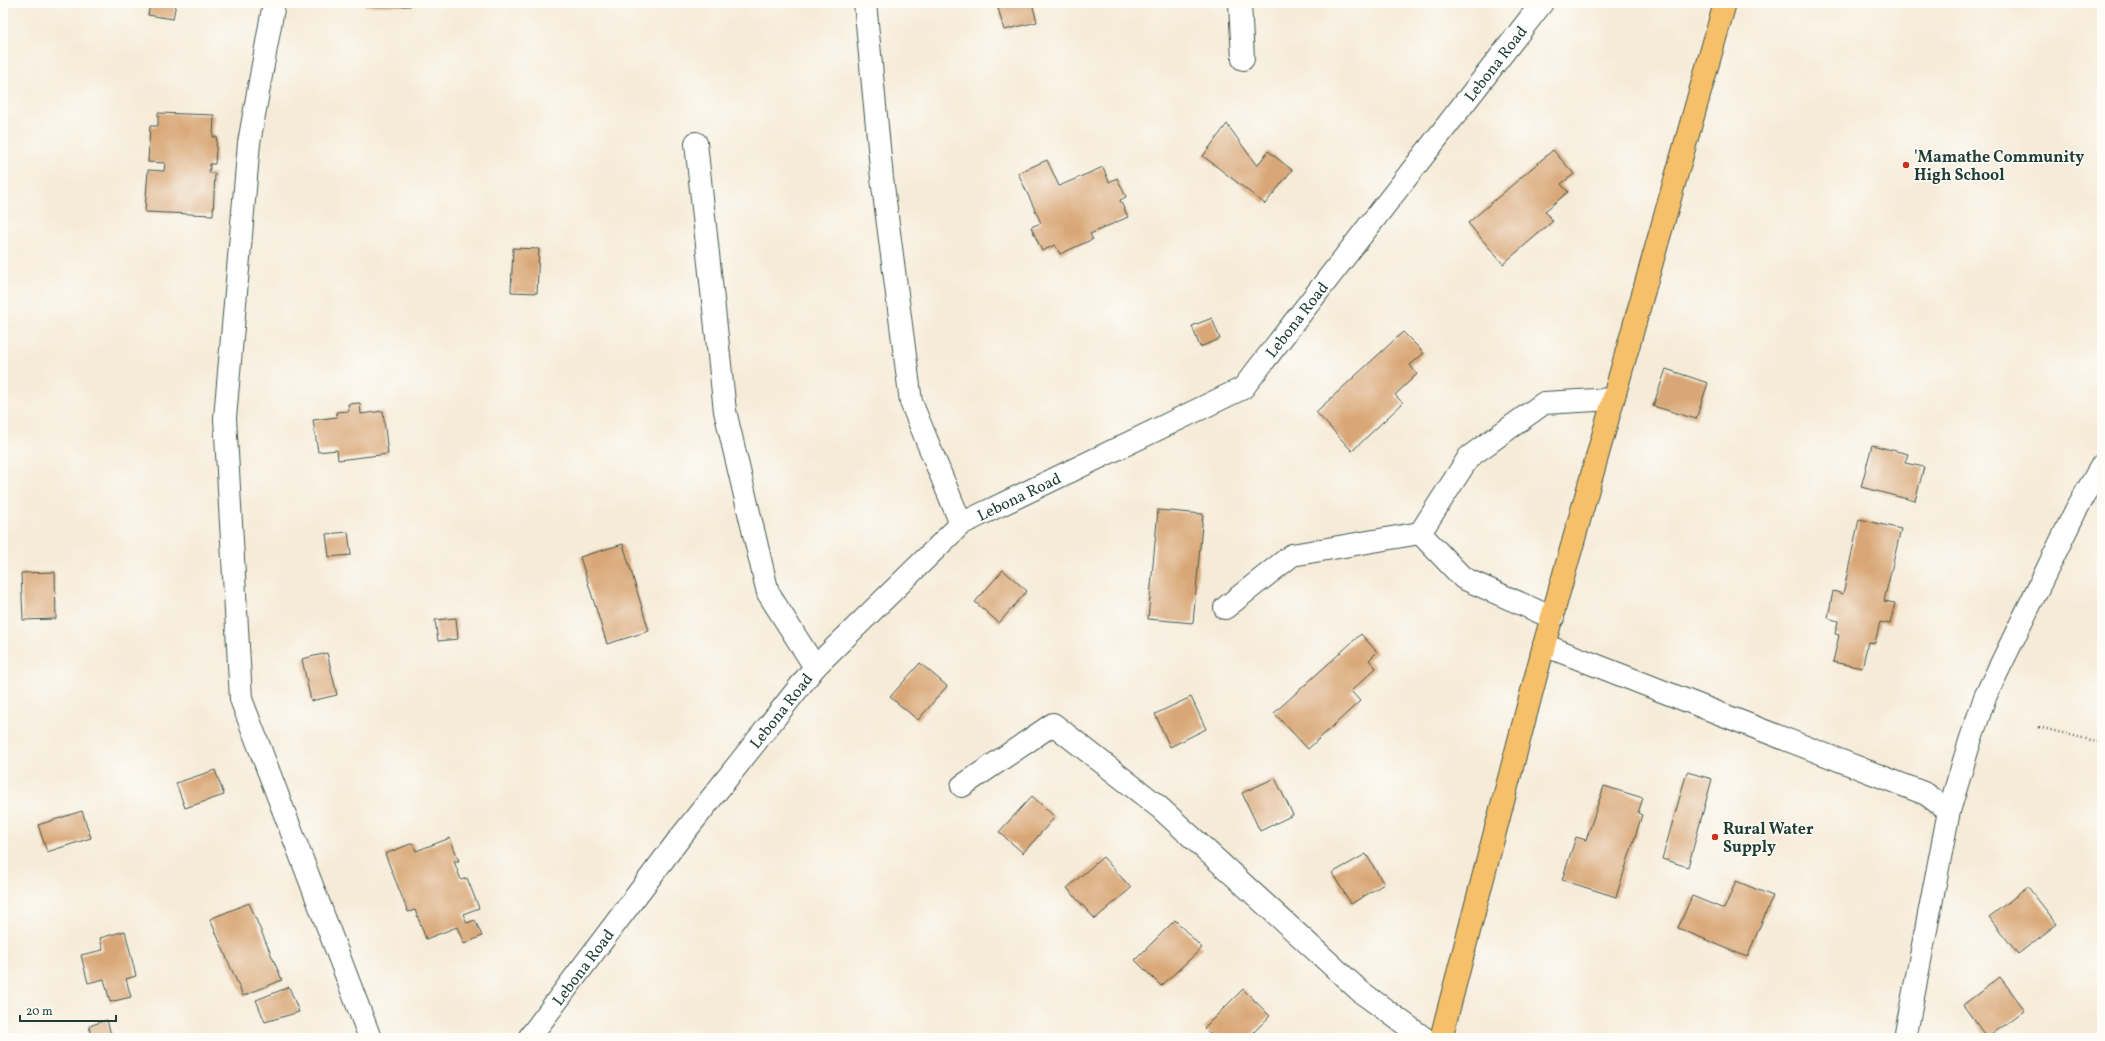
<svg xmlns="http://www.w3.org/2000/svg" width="2105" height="1041" font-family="Vollkorn,serif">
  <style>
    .building { fill: #d9a777 }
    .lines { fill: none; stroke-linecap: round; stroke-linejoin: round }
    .minor-casing { stroke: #3f574d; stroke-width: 24 }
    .major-casing { stroke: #3f574d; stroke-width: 24 }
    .path { stroke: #3f574d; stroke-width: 2.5; stroke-dasharray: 1 3; stroke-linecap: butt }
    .minor { stroke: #fff; stroke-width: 22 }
    .major { stroke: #f6c06b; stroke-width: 22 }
    .poi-dot { fill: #c8321e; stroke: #fdfcf7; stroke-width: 1.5 }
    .labels { text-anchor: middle; stroke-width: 3; stroke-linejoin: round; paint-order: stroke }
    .street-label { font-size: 16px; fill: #1f3d34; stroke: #fdfcf7 }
    .poi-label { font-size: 16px; font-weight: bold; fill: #1f3d34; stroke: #fdfcf7; text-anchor: start }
  </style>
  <rect width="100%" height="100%" fill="#fdfcf7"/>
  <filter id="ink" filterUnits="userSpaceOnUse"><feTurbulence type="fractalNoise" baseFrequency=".025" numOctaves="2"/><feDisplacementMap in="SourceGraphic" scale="8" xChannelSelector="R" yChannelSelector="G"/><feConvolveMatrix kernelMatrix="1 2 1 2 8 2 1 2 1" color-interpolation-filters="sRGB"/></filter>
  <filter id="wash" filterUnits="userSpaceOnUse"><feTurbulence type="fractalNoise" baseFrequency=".012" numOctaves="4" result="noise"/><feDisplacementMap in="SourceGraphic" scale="16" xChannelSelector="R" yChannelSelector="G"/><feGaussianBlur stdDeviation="0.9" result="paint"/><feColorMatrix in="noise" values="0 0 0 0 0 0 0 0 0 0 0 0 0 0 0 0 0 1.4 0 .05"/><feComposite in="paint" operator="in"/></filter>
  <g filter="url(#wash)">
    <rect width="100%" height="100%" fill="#f6ebd8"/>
    <g id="blocks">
      <g class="building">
        <polygon points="150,3 176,3 173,19 148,15"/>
        <rect x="365" y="3" width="45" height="3"/>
        <polygon points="984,3 1032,3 1037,22 1004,30 997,4 985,7"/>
        <polygon points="158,113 214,115 213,137 217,137 215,164 210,164 209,173 215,173 213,215 145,212 148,170 164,171 165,163 148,162 150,126 158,126"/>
        <polygon points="1227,124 1257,166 1268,151 1292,170 1265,204 1203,156"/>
        <polygon points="1553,150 1574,174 1561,184 1568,192 1545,211 1553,221 1503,264 1468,223"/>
        <polygon points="1047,160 1059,186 1103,167 1109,182 1117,178 1126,197 1120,200 1128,217 1090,234 1093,239 1060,254 1055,245 1042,251 1031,227 1041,223 1018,173"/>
        <polygon points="513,248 539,249 537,293 511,292"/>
        <polygon points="1212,318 1220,339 1200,347 1192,326"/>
        <polygon points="1403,332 1424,353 1410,365 1417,374 1395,395 1403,403 1352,451 1316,412"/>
        <polygon points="1666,369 1708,383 1696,419 1653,406"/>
        <polygon points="360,403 361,414 383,411 388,454 338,460 337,450 318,452 313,420 337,417 336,412 349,411 348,404"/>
        <polygon points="1872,445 1908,454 1905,463 1924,467 1915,501 1861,487"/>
        <polygon points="1158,510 1203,514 1193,623 1148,619"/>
        <polygon points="1859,519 1901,529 1884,601 1895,603 1890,624 1880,622 1875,643 1868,642 1862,668 1833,662 1839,635 1835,634 1838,621 1828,618 1833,591 1843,594"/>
        <polygon points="348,532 351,555 329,557 326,534"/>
        <polygon points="623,544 649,631 607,644 580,557"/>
        <polygon points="1003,570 1027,591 999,623 975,602"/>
        <polygon points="55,572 56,619 23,620 21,573"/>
        <polygon points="456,618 458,639 438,641 435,620"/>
        <polygon points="1361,634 1377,652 1369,660 1376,668 1351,691 1360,701 1308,749 1274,713"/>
        <polygon points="327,653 337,695 311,701 302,659"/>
        <polygon points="920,663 947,686 918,720 890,697"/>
        <polygon points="1191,697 1206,729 1170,747 1155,714"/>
        <polygon points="215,770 224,795 185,808 176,783"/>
        <polygon points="1687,772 1712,779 1688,867 1662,859"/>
        <polygon points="1275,778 1293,815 1260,831 1242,793"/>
        <polygon points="1604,786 1643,798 1638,813 1642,815 1616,897 1562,880 1576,837 1586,840"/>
        <polygon points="1032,796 1055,817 1023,853 999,832"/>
        <polygon points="82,811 91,838 47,852 38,825"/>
        <polygon points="450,838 459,861 454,861 461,880 467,878 479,908 463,914 467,923 475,920 482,936 464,944 457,927 426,939 415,910 408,912 385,854 413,843 416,851"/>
        <polygon points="1366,854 1384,884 1351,904 1332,873"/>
        <polygon points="1103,857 1131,888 1095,919 1067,888"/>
        <polygon points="1736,881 1773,896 1747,957 1678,928 1692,896 1724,909"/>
        <polygon points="2028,887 2057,924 2018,954 1989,917"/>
        <polygon points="249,903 282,980 243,996 210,919"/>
        <polygon points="1175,920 1202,948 1161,986 1135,960"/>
        <polygon points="125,931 136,976 126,979 131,997 110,1002 104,979 88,983 81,955 103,950 100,938"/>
        <polygon points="2000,977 2025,1010 1987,1038 1963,1005"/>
        <polygon points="289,987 299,1012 265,1022 256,1000"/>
        <polygon points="1243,989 1270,1016 1248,1038 1214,1038 1204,1028"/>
        <polygon points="107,1020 112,1038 92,1038 89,1026"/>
      </g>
    </g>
  </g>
  <g filter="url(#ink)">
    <use href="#blocks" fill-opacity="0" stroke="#3f574d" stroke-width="1"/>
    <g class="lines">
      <defs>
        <g id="minor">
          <polyline points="274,3 249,143 225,418 241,699 370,1038"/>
          <polyline points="865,3 882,178 911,402 961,524"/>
          <polyline points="1240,3 1243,59"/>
          <polyline points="696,143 725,411 768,593 815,667"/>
          <polyline points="1225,608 1292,555 1420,533"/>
          <polyline points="1553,618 1463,578 1420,533 1469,457 1544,403 1613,399"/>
          <polyline points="1544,645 1926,794 1949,811"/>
          <polyline points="962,786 1053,724 1159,807 1361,992 1424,1038"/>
          <path id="s1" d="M529 1038 676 843 815 667 961 524 1243 388 1542 3"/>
          <polyline points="1905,1038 1949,811 1970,741 1985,697 2076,510 2102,465"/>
        </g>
        <polyline id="major" points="1441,1038 1544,645 1725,3"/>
      </defs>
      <use href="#minor" class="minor-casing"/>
      <use href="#major" class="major-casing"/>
      <polyline class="path" points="2039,727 2102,743"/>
      <use href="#minor" class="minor"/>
      <use href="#major" class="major"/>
    </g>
  </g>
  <g class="poi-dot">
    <circle cx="1906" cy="165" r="4"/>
    <circle cx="1715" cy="837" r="4"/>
  </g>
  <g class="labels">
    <g class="street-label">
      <text dy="6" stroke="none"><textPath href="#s1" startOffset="1397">Lebona Road</textPath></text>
      <text dy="6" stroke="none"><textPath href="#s1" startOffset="1073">Lebona Road</textPath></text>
      <text dy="6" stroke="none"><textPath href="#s1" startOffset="737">Lebona Road</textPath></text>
      <text dy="6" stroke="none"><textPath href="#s1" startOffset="413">Lebona Road</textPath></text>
      <text dy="6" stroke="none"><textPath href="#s1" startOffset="89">Lebona Road</textPath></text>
    </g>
    <g class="poi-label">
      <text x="1914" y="162">'Mamathe Community<tspan x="1914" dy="18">High School</tspan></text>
      <text x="1723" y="834">Rural Water<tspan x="1723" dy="18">Supply</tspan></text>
    </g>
  </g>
  <rect width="2105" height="1041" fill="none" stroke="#fdfcf7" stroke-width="16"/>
  <path d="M20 1015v6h96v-6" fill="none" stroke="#1f3d34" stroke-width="2"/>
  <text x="26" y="1015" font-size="12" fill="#1f3d34" stroke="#fdfcf7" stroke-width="3" paint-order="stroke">20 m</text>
</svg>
